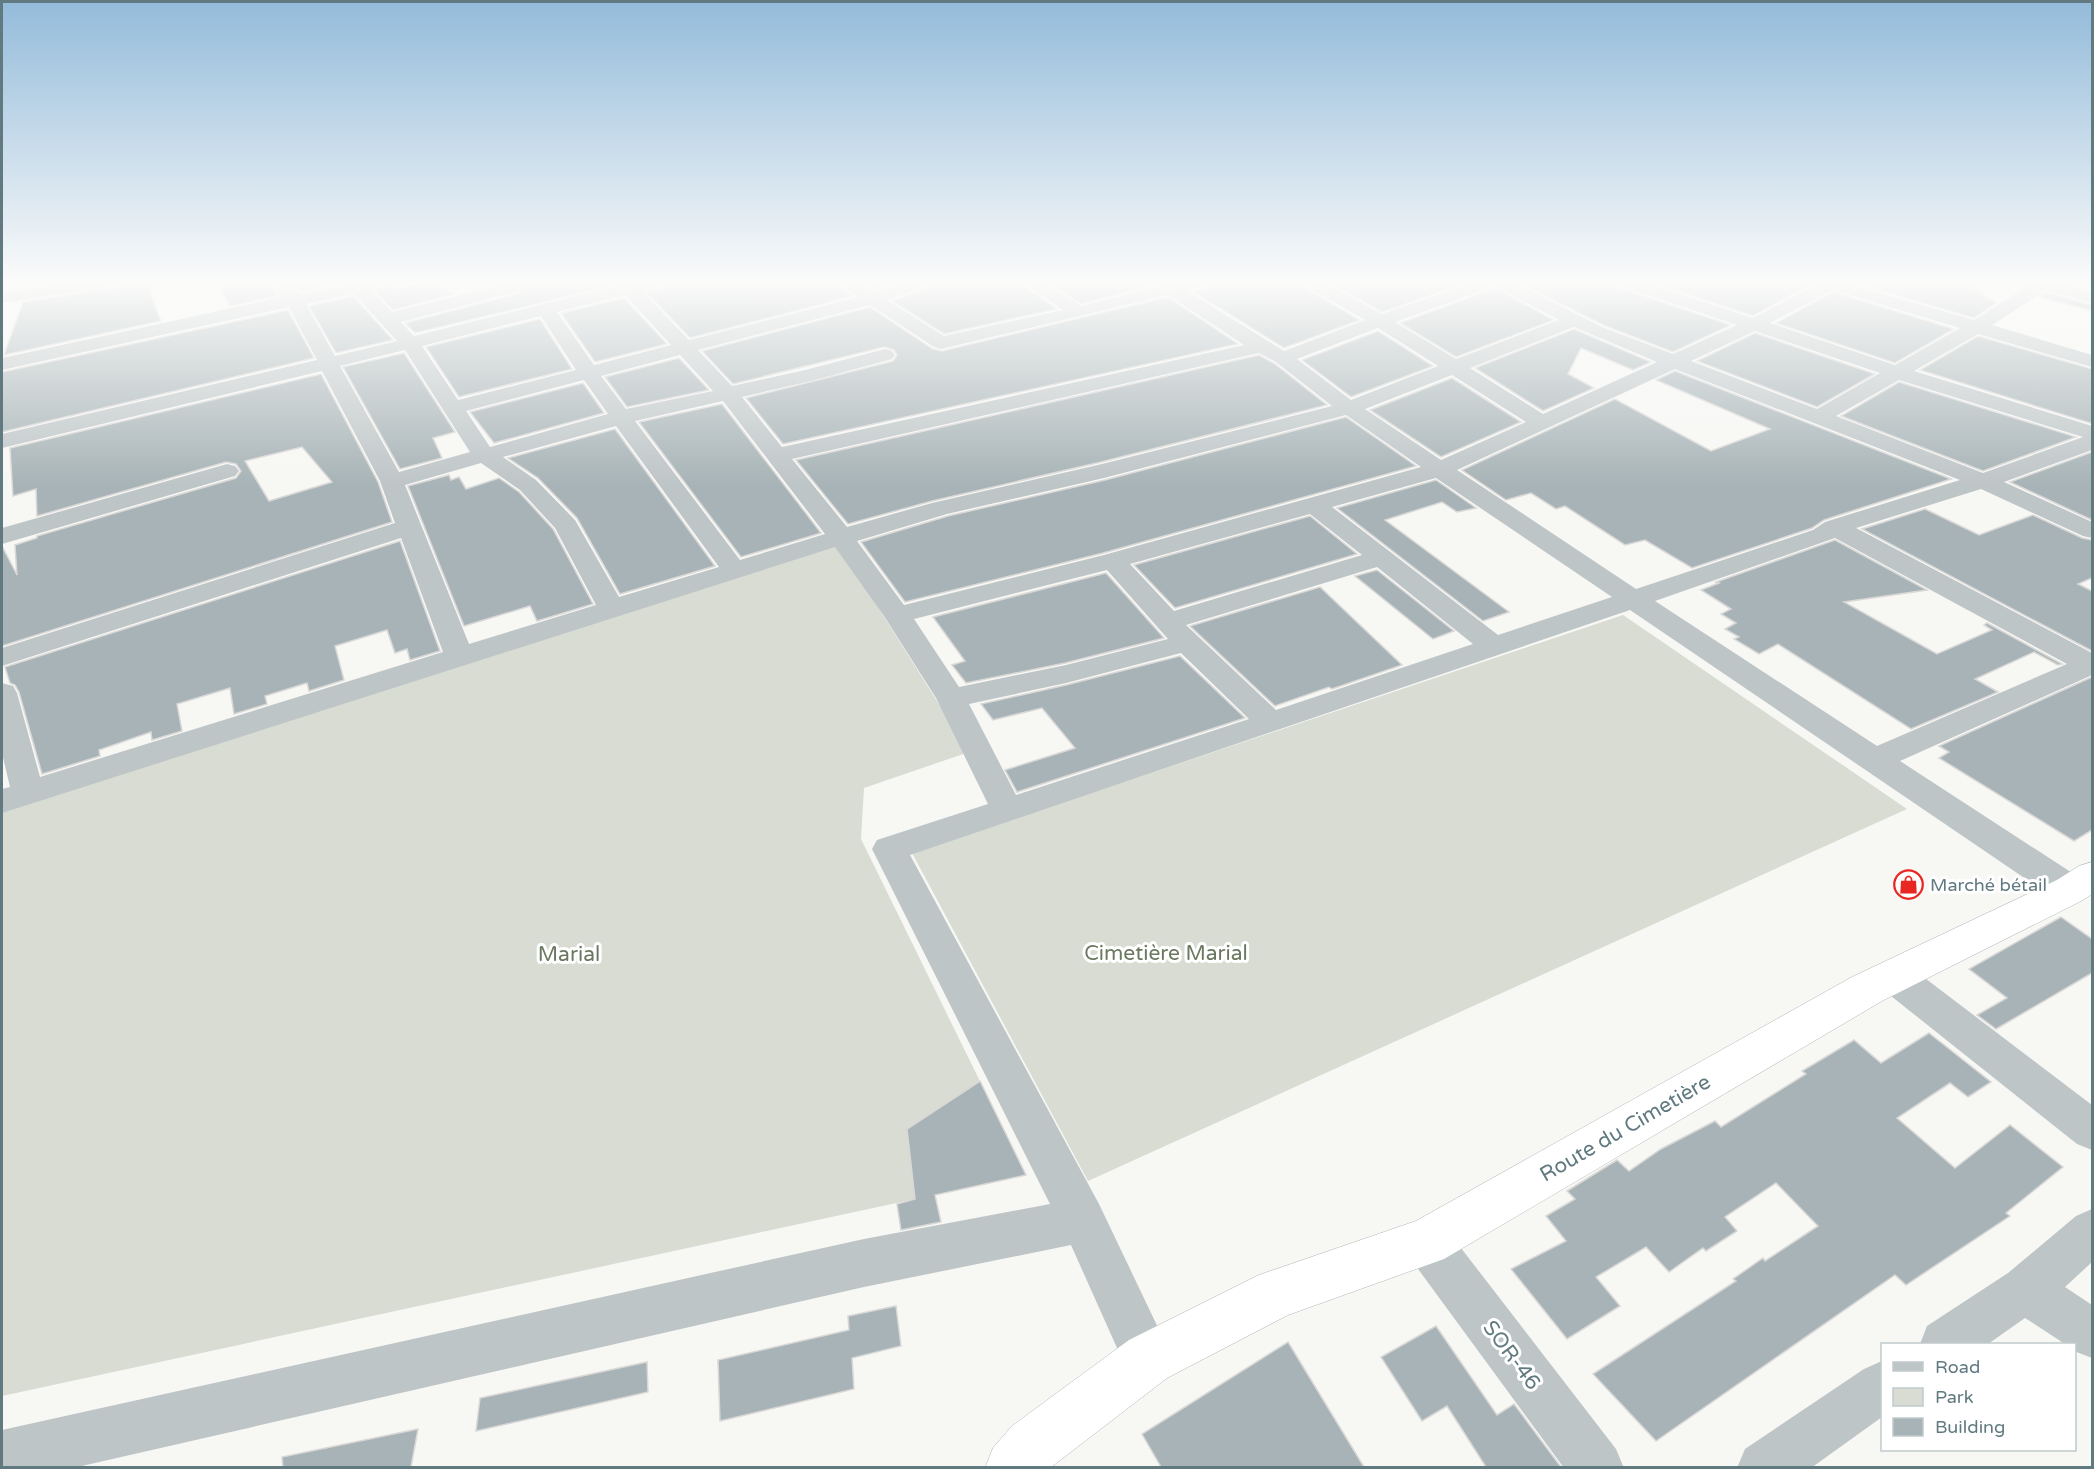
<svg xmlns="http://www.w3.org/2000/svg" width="2094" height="1469" font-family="'Varela Round',sans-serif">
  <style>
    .green { fill: #d8dcd3 }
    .building { fill: #a7b3b6; stroke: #d9d8d7; stroke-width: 1.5; fill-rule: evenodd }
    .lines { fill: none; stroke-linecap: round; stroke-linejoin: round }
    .trunk-casing { stroke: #b1b8ba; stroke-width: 1 }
    .minor { fill: #bec5c7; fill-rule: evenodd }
    .tertiary { fill: #bec5c7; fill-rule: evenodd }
    .trunk { fill: #fff; fill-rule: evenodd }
    .labels { text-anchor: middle; stroke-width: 6; stroke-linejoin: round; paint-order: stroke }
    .poi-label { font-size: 18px; fill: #617a80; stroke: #fff; text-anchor: start }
    .near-park-label { font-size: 21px; fill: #6a7860; stroke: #fff }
    .near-street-label { font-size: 21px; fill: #617a80; stroke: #fff }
  </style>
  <rect width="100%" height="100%" fill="#f7f7f4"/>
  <g class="green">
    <polygon points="837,542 969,752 864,788 861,839 1026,1175 2,1396 2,810"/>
    <polygon points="1623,615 1907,809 1088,1181 912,853"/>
  </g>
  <g class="building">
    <polygon points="125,281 149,281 152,298 161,321 4,355 23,302 120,287"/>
    <polygon points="216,281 240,281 243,285 268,281 278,296 230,306"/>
    <polygon points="291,281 341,281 342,283 300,292"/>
    <polygon points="384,281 395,281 396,289 435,281 454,294 393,310 374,290 382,287"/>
    <polygon points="512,281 632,281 415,333 405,323 517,294 521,288 518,283"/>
    <polygon points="670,281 835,281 839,287 853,296 690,338 646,292 666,287"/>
    <polygon points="861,281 902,281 875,290"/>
    <polygon points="935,281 1022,281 1026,287 1057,309 944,334 892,301 931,287"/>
    <polygon points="1047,281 1148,281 1152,286 1081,304"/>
    <polygon points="1213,281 1299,281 1303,287 1360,320 1284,348 1192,291 1209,287"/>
    <polygon points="1326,281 1471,281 1382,312"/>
    <polygon points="1516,281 1613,281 1617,287 1731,325 1673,352 1603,325"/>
    <polygon points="1647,281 1809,281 1811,284 1753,316"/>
    <polygon points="1848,281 1976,281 1973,288 1996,303 1974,318"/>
    <polygon points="1495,288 1554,320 1456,357 1400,323"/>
    <polygon points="1833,292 1954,329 1895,363 1776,323"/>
    <polygon points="2046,292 2092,305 2092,311 2039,297"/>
    <polygon points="353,296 393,340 336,353 309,306"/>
    <polygon points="1168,297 1238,344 783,444 746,398 893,361 897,355 894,350 884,347 733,384 702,351 870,307 933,349 942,351"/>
    <polygon points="624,298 667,344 595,362 561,313"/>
    <polygon points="288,310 314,358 2,432 2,372"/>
    <polygon points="540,319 572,369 459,397 426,347"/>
    <polygon points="1574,329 1651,362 1633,370 1581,348 1568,374 1594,388 1543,411 1475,368"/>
    <polygon points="1378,331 1433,366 1351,397 1302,360"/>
    <polygon points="1755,333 1875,374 1817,407 1697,361"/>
    <polygon points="1978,336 2092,369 2092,422 2090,423 1920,370"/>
    <polygon points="404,353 455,432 433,438 442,458 400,469 343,367"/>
    <polygon points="1259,355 1275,364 1327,405 1101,462 932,501 848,524 796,460"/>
    <polygon points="679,358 709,390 627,407 605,377"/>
    <polygon points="1675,371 1951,479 1824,520 1812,528 1692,568 1645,540 1625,545 1565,506 1556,509 1531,493 1506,500 1462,470 1615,399 1711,451 1770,429 1656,380"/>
    <path d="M321 374 378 482 392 522 2 646V546L17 575 15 545 37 538V536L236 478 241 471 236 464 226 462 37 516 36 489 13 496 10 448ZM302 447 332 482 269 501 245 461Z"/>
    <polygon points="1452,378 1521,422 1441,457 1370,410"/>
    <polygon points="1899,382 2076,437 1983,471 1841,416"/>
    <polygon points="583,383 604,413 494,443 470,412"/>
    <polygon points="722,404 821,533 741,557 639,422"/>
    <polygon points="1346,417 1416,466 1103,553 905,602 861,542 948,516 1105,480"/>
    <polygon points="615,429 715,566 620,594 577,518 538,478 508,458"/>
    <polygon points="2092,452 2092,520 2010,482"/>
    <polygon points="449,475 451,480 459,477 466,489 499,478 519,492 553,529 593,604 537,621 530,606 464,626 408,486"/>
    <polygon points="1436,480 1476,508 1457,512 1442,502 1385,520 1509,612 1483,621 1337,508"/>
    <polygon points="1925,509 1979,535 2033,515 2082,538 2092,540 2092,578 2078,584 2092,591 2092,651 1862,529"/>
    <polygon points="1310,516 1357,554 1175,608 1134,565"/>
    <polygon points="1835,540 1927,590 1844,602 1937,654 1992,630 1984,625 1987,623 2062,664 2058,665 2034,652 1975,679 1998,692 1911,729 1778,644 1759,654 1734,639 1739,637 1725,629 1736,623 1721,614 1731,609 1701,590 1719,583 1716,582"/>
    <polygon points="400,541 440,651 410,660 407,649 395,653 387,630 335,646 344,680 309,691 307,683 265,696 267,704 234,714 230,688 177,704 182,731 152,740 151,732 99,750 100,756 42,774 19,692 15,685 10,683 5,667"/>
    <polygon points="1377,570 1454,631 1433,639 1355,576"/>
    <polygon points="1106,573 1164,638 1065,663 966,683 952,665 965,661 933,617"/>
    <polygon points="1320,587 1402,665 1332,689 1329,687 1275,706 1190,626"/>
    <polygon points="1180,656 1245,718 1017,792 1005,770 1075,748 1042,708 993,720 981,704 1066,685"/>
    <polygon points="2092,677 2092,830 2074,841 1939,758 1949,752 1939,746"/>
    <polygon points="2061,917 2092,939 2092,973 1996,1029 1977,1015 2007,998 1969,969"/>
    <polygon points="1929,1033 1991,1082 1968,1097 1950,1083 1897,1118 1955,1168 2010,1125 2063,1167 2006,1213 2010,1216 1906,1285 1895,1275 1656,1441 1593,1374 1736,1281 1733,1279 1763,1258 1765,1261 1818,1226 1776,1183 1725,1217 1737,1231 1706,1251 1703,1248 1669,1272 1646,1247 1596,1277 1620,1306 1567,1339 1511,1269 1566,1241 1546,1216 1575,1199 1567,1191 1617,1160 1629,1171 1661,1149 1715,1121 1721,1127 1806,1074 1802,1071 1854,1040 1881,1063"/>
    <polygon points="980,1081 1026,1175 935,1195 941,1222 901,1230 897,1204 915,1199 907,1129"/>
    <polygon points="896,1306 901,1346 852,1358 854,1389 720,1421 718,1360 849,1330 848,1316"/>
    <polygon points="1436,1326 1497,1415 1514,1404 1561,1467 1486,1467 1447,1406 1422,1421 1381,1357"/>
    <polygon points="1288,1342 1364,1467 1161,1467 1142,1434"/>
    <polygon points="647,1362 648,1392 476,1431 480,1398"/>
    <polygon points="418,1429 411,1467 283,1467 282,1457"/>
  </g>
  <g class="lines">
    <defs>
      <polygon id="trunk" points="2092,862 2092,894 2083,900 1882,1001 1444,1259 1288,1315 1167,1378 1050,1468 985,1468 993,1448 1012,1426 1129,1340 1259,1275 1416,1221 1852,977 2057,880 2079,866"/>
    </defs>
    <use href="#trunk" class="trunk-casing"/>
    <g class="minor">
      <polygon points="81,281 123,281 120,285 114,286 2,303 2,293"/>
      <path d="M270 281H288L299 294 346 285 343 281H382L380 286 370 289 392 312 510 283 516 284 519 288 516 292 401 322 414 336 629 283 668 281 665 285 642 291 689 340 858 297 840 285 837 281H858L875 292 908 281H933L930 285 887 300 944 336 1063 310 1027 285 1024 281H1044L1081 306 1156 287 1150 281 1174 283 1211 281 1208 285 1186 290 1284 351 1365 320 1304 285 1301 281H1322L1382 314 1477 281H1512L1602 327 1673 354 1737 325 1618 285 1615 281H1641L1753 318 1815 285 1811 281H1846L1845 283 1974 320 2028 286 2023 281H2057L2092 292V303L2046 290 1992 325 2092 355V367L1978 334 1914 371 2092 426V450L2004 482 2092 522V538L2083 536 1981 489 1856 528 2092 653V675L1900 761 2083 880 2088 890 2083 900 2070 904 2057 900 1630 610 910 855 1099 1204 1173 1359 1166 1377 1148 1384 1130 1377 1071 1245 864 1287 73 1468H2V1430L864 1239 1050 1204 872 849 877 840 988 804 936 698 884 616 835 547 2 813V789L10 787 2 753V683L13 686 17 693 40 777 443 652 401 538 2 666V648L395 523 380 481 322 371 2 448V434L317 360 289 307 2 370V358L282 297ZM1495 286 1559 320 1456 359 1395 322ZM1833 290 1960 328 1895 365 1770 323ZM354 294 397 341 335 356 306 304ZM625 295 671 345 594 365 557 312ZM1168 295 1244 345 782 447 742 397 815 380 892 359 895 355 892 351 885 349 805 370 732 386 698 350 870 305 934 347 941 349ZM541 316 576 370 458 400 422 346ZM1574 327 1657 362 1543 414 1470 368ZM1378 328 1438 366 1351 400 1297 359ZM1755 331 1880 373 1817 409 1691 361ZM405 350 470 452 399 472 340 366ZM1259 353 1276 362 1332 406 1102 464 932 503 847 527 792 459ZM680 355 713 391 626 409 601 376ZM1675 369 1960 480 1825 522 1813 530 1636 589 1457 470ZM1452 375 1526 422 1441 460 1365 409ZM584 380 608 414 490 447 466 411ZM1899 380 2083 437 1983 473 1836 416ZM723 401 825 534 740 560 635 421ZM1346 415 1421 467 1104 555 904 605 857 541 947 514 1104 478ZM616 426 719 567 619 597 575 520 536 480 503 457ZM481 463 520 490 555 528 596 605 469 644 405 485ZM1436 478 1612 597 1498 635 1332 507ZM1310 514 1362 555 1174 611 1130 564ZM1835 538 2067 664 1877 746 1655 601ZM1377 567 1473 644 1276 710 1186 625ZM1107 570 1168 639 1066 665 959 687 914 619ZM1181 653 1249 719 1016 795 969 704 1066 683Z"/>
      <polygon points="227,464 235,466 239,471 235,476 2,544 2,528"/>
      <polygon points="1895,961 1909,966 2092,1105 2092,1150 2077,1144 1881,988 1876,977 1881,966"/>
      <polygon points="2092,1209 2092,1262 2065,1287 2092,1305 2092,1358 2074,1351 2074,1344 2065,1344 2025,1318 1988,1344 1920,1344 1927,1326 2008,1273 2076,1216"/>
      <polygon points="1427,1219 1444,1226 1616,1449 1624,1468 1564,1468 1410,1258 1404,1242 1410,1226"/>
      <polygon points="1882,1361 1882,1417 1811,1468 1737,1468 1745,1449 1864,1369"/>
    </g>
    <polygon class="tertiary" points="2,281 18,281 16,285 2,289"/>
    <use href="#trunk" class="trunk"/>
  </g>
  <linearGradient id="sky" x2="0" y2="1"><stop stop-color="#93bbda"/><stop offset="0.58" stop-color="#fbfbfa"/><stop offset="1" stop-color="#fbfbfa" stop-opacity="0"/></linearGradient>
  <rect width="2094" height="486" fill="url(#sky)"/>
  <defs>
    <symbol id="shop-ring" viewBox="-11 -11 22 22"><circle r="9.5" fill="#fff" stroke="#e82723" stroke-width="1.5"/><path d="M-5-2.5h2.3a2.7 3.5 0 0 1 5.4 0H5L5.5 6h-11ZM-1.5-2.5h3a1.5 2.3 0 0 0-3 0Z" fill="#e82723"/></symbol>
  </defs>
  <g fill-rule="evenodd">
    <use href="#shop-ring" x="1892" y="868" width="33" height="33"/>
  </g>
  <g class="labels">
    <g class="poi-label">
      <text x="1930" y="891">Marché bétail</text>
    </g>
    <g class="near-park-label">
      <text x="1166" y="960">Cimetière Marial</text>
      <text x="569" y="961">Marial</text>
    </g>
    <g class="near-street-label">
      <text transform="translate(1625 1128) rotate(-30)" y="7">Route du Cimetière</text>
      <text transform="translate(1512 1355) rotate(53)" y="7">SOR-46</text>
    </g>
  </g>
  <rect width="2094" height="1469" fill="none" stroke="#617a80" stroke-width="6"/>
  <rect x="1881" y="1343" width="195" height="108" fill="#ffffff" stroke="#c0cacc" stroke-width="1.5"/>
  <rect x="1893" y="1362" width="30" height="9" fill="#bec5c7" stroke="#c0cacc" stroke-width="1.5"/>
  <text x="1935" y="1373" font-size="18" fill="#617a80">Road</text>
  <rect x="1893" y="1388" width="30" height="18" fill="#d8dcd3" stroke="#c0cacc" stroke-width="1.5"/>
  <text x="1935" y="1403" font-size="18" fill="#617a80">Park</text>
  <rect x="1893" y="1418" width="30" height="18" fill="#a7b3b6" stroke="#c0cacc" stroke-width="1.5"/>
  <text x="1935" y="1433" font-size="18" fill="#617a80">Building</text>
</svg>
